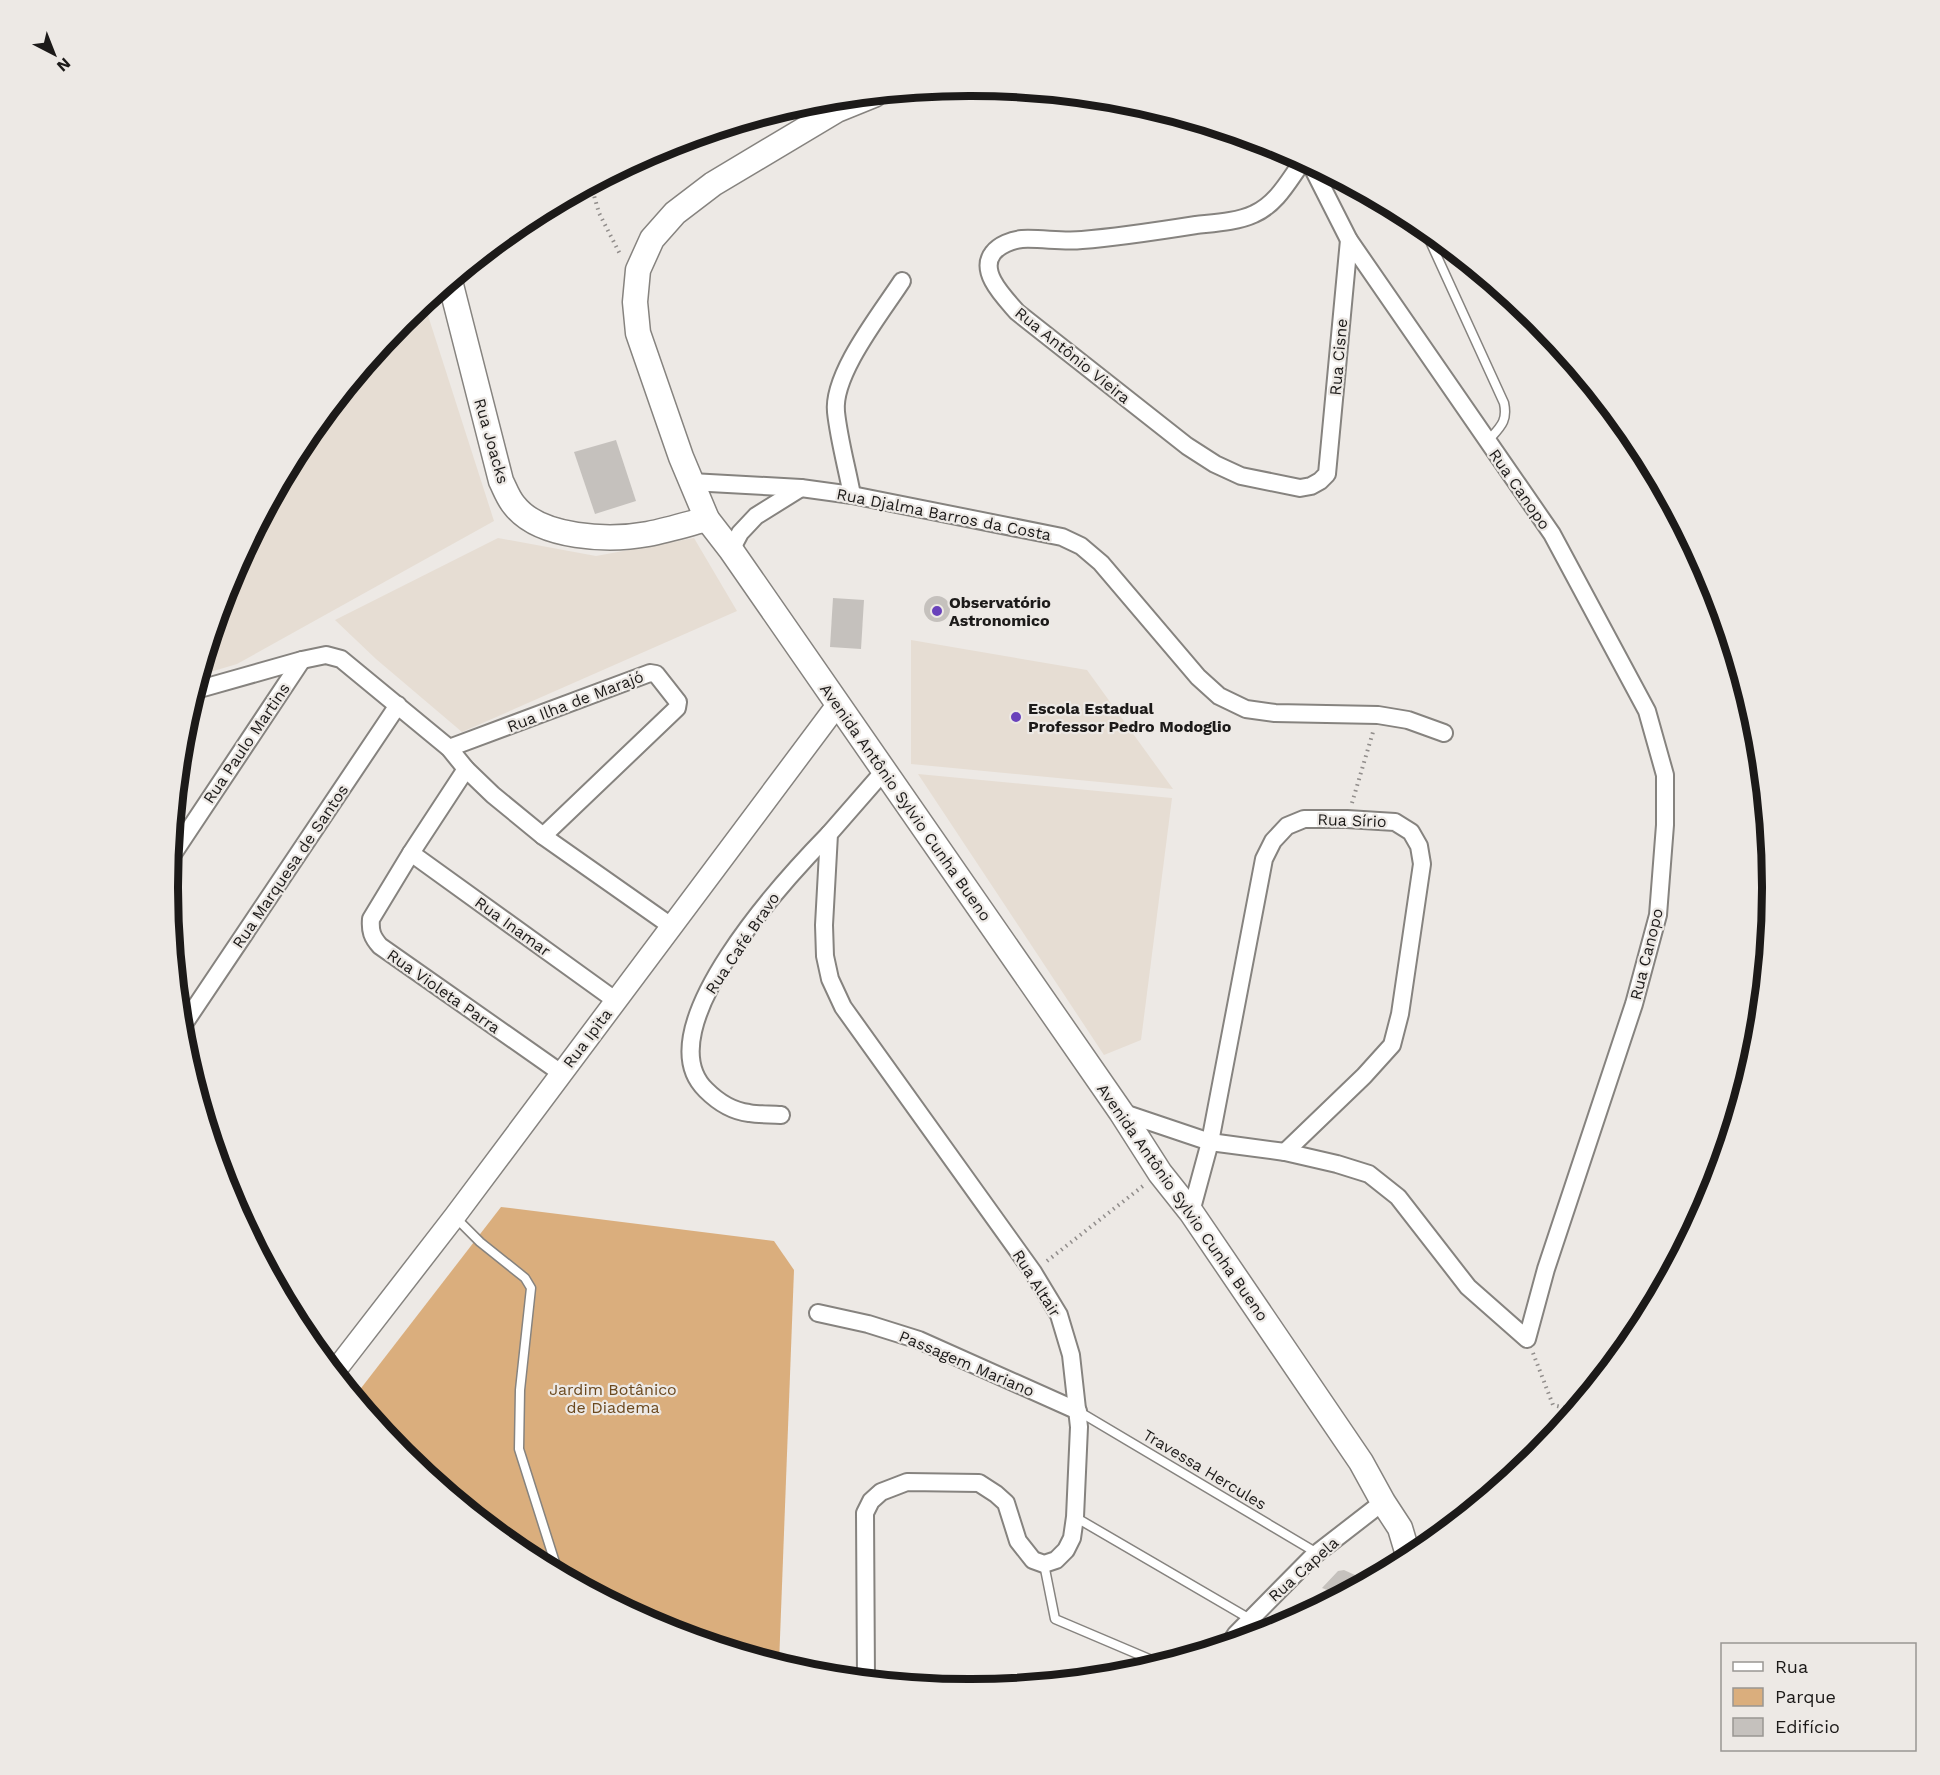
<svg xmlns="http://www.w3.org/2000/svg" width="1940" height="1775" font-family="'Work Sans',sans-serif">
  <style>
    .built { fill: #e6ddd3 }
    .green { fill: #daae7d }
    .building { fill: #c5c1bd }
    .lines { fill: none; stroke-linecap: round; stroke-linejoin: round }
    .service-casing { stroke: #86837f; stroke-width: 11 }
    .minor-casing { stroke: #86837f; stroke-width: 20 }
    .tertiary-casing { stroke: #86837f; stroke-width: 24 }
    .secondary-casing { stroke: #86837f; stroke-width: 27 }
    .path { stroke: #918d8b; stroke-width: 4; stroke-dasharray: 1.5 4.5; stroke-linecap: butt }
    .service { stroke: #fff; stroke-width: 8 }
    .minor { stroke: #fff; stroke-width: 16 }
    .tertiary { stroke: #fff; stroke-width: 21 }
    .secondary { stroke: #fff; stroke-width: 24 }
    .poi-dot { fill: #6942bb; stroke: #ede9e5; stroke-width: 2 }
    .labels { text-anchor: middle; stroke-width: 4.5; stroke-linejoin: round; paint-order: stroke }
    .street-label { font-size: 16px; fill: #1c1a19; stroke: #ede9e5 }
    .poi-label { font-size: 16px; font-weight: bold; fill: #1c1a19; stroke: #ede9e5; text-anchor: start }
    .park-label { font-size: 16px; fill: #6b491f; stroke: #ede9e5 }
    .rim { fill: none; stroke: #1c1a19; stroke-width: 8 }
  </style>
  <rect width="100%" height="100%" fill="#ede9e5"/>
  <g class="built">
    <polygon points="424,303 494,521 237,664 200,675 229,580 303,442 403,320"/>
    <polygon points="498,538 596,556 694,538 737,611 462,732 376,659 335,620"/>
    <polygon points="911,640 1087,670 1173,789 911,764"/>
    <polygon points="918,774 1172,798 1141,1040 1104,1055"/>
  </g>
  <polygon class="green" points="501,1207 774,1241 794,1270 779,1664 663,1628 524,1554 403,1454 355,1396"/>
  <g class="building">
    <polygon points="616,440 636,501 595,514 574,452"/>
    <circle cx="937" cy="609" r="13"/>
    <polygon points="833,598 864,600 861,649 830,647"/>
    <polygon points="1344,1570 1355,1575 1371,1572 1377,1575 1340,1595 1322,1588 1338,1571"/>
  </g>
  <g class="lines">
    <defs>
      <g id="service">
        <path d="M1424 228 1504 403C1508 422 1500 427 1487 442"/>
        <polyline points="455,1217 480,1242 525,1278 531,1288 520,1390 519,1449 558,1572"/>
        <polyline points="1078,1411 1317,1553"/>
        <polyline points="1075,1517 1250,1619"/>
        <polyline points="1044,1564 1055,1619 1161,1664"/>
      </g>
      <g id="minor">
        <path d="M1303 161C1289 180 1277 204 1254 214 1237 222 1214 223 1196 225 1158 231 1120 237 1082 240 1062 242 1042 238 1022 239 1012 240 999 245 993 253 978 272 1005 298 1017 312L1187 446 1215 464 1241 476 1300 488 1311 486 1320 481 1327 474 1349 240"/>
        <polyline points="691,482 801,488 852,495 1062,537 1081,546 1101,563 1198,677 1219,696 1246,709 1275,713 1378,715 1408,720 1444,733"/>
        <path d="M852 495C847 468 839 440 836 412 832 374 882 312 902 281"/>
        <polyline points="731,550 740,533 756,516 801,488"/>
        <polyline points="196,690 302,660 326,655 341,659 449,748 466,769 493,795 543,836 671,926"/>
        <polyline points="449,748 650,673 656,674 678,702 677,708 543,836"/>
        <path d="M466 769 411 853 371 919C370 931 372 937 380 946L561 1073"/>
        <polyline points="411,853 615,1000"/>
        <polyline points="171,857 302,660"/>
        <polyline points="182,1027 398,705"/>
        <polyline points="1121,1112 1210,1142 1285,1152 1337,1164 1369,1174 1398,1197 1468,1287 1527,1339 1546,1269 1634,1004 1658,915 1665,825 1665,775 1647,711 1552,534 1349,240 1311,165"/>
        <path d="M781 1115C771 1114 760 1115 749 1113 732 1111 718 1102 706 1090 644 1030 787 877 829 834"/>
        <polyline points="1191,1212 1210,1142 1264,859 1273,841 1287,826 1304,819 1347,819 1395,822 1411,832 1419,846 1422,864 1400,1014 1392,1045 1364,1076 1285,1152"/>
        <polyline points="818,1313 868,1324 919,1340 1078,1411"/>
        <polyline points="1230,1643 1236,1634 1312,1557 1383,1502"/>
        <polyline points="866,1679 865,1513 871,1501 881,1492 907,1482 979,1483 996,1494 1006,1503 1018,1541 1033,1560 1044,1564 1056,1560 1066,1550 1072,1538 1075,1517 1079,1427 1071,1355 1059,1315 1033,1272 843,1007 830,979 825,956 824,925 829,834 884,771"/>
      </g>
      <polyline id="tertiary" points="335,1371 455,1216 838,704"/>
      <g id="secondary">
        <polyline points="874,95 837,110 713,184 675,213 652,239 638,270 635,302 638,333 681,457 707,519 731,550 1121,1112 1160,1173 1191,1212 1361,1462 1383,1502 1400,1528 1409,1558"/>
        <path d="M450 281 501 481C505 489 508 498 514 505 540 539 610 541 648 534 668 530 688 524 707 519"/>
      </g>
    </defs>
    <use href="#service" class="service-casing"/>
    <use href="#minor" class="minor-casing"/>
    <use href="#tertiary" class="tertiary-casing"/>
    <use href="#secondary" class="secondary-casing"/>
    <g class="path">
      <polyline points="1046,97 1061,95"/>
      <polyline points="591,185 599,213 621,256"/>
      <polyline points="1352,803 1373,732"/>
      <polyline points="1047,1261 1143,1186"/>
      <polyline points="1533,1353 1553,1405 1574,1410"/>
    </g>
    <use href="#service" class="service"/>
    <use href="#minor" class="minor"/>
    <use href="#tertiary" class="tertiary"/>
    <use href="#secondary" class="secondary"/>
  </g>
  <g class="poi-dot">
    <circle cx="937" cy="611" r="6"/>
    <circle cx="1016" cy="717" r="6"/>
  </g>
  <g class="labels">
    <g class="street-label">
      <text transform="translate(1073 355) rotate(39)" y="6">Rua Antônio Vieira</text>
      <text transform="translate(1338 357) rotate(-85)" y="6">Rua Cisne</text>
      <text transform="translate(492 441) rotate(74)" y="6">Rua Joacks</text>
      <text transform="translate(1520 489) rotate(55)" y="6">Rua Canopo</text>
      <text transform="translate(944 514) rotate(11)" y="6">Rua Djalma Barros da Costa</text>
      <text transform="translate(575 701) rotate(-21)" y="6">Rua Ilha de Marajó</text>
      <text transform="translate(246 743) rotate(-56)" y="6">Rua Paulo Martins</text>
      <text transform="translate(906 802) rotate(55)" y="6">Avenida Antônio Sylvio Cunha Bueno</text>
      <text transform="translate(1352 820) rotate(2)" y="6">Rua Sírio</text>
      <text transform="translate(290 866) rotate(-56)" y="6">Rua Marquesa de Santos</text>
      <text transform="translate(513 926) rotate(36)" y="6">Rua Inamar</text>
      <text transform="translate(742 943) rotate(-56)" y="6">Rua Café Bravo</text>
      <text transform="translate(1646 954) rotate(-76)" y="6">Rua Canopo</text>
      <text transform="translate(444 991) rotate(35)" y="6">Rua Violeta Parra</text>
      <text transform="translate(587 1038) rotate(-53)" y="6">Rua Ipita</text>
      <text transform="translate(1183 1202) rotate(55)" y="6">Avenida Antônio Sylvio Cunha Bueno</text>
      <text transform="translate(1037 1283) rotate(58)" y="6">Rua Altair</text>
      <text transform="translate(967 1363) rotate(23)" y="6">Passagem Mariano</text>
      <text transform="translate(1205 1469) rotate(31)" y="6">Travessa Hercules</text>
      <text transform="translate(1303 1569) rotate(-42)" y="6">Rua Capela</text>
    </g>
    <g class="poi-label">
      <text x="949" y="608">Observatório<tspan x="949" dy="18">Astronomico</tspan></text>
      <text x="1028" y="714">Escola Estadual<tspan x="1028" dy="18">Professor Pedro Modoglio</tspan></text>
    </g>
    <g class="park-label">
      <text x="613" y="1395">Jardim Botânico<tspan x="613" dy="18">de Diadema</tspan></text>
    </g>
  </g>
  <path d="M0 0H1940V1775H0ZM969 96H971A791 791 0 0 1 1762 887V888A791 791 0 0 1 971 1679H969A791 791 0 0 1 178 888V887A791 791 0 0 1 969 96Z" fill="#ede9e5" fill-rule="evenodd"/>
  <path class="rim" d="M969 96H971A791 791 0 0 1 1762 887V888A791 791 0 0 1 971 1679H969A791 791 0 0 1 178 888V887A791 791 0 0 1 969 96Z"/>
  <rect x="1721" y="1643" width="195" height="108" fill="#ede9e5" stroke="#999693" stroke-width="1.5"/>
  <rect x="1733" y="1662" width="30" height="9" fill="#ffffff" stroke="#999693" stroke-width="1.5"/>
  <text x="1775" y="1673" font-size="18" fill="#1c1a19">Rua</text>
  <rect x="1733" y="1688" width="30" height="18" fill="#daae7d" stroke="#999693" stroke-width="1.5"/>
  <text x="1775" y="1703" font-size="18" fill="#1c1a19">Parque</text>
  <rect x="1733" y="1718" width="30" height="18" fill="#c5c1bd" stroke="#999693" stroke-width="1.5"/>
  <text x="1775" y="1733" font-size="18" fill="#1c1a19">Edifício</text>
  <g transform="translate(54 54) rotate(138)" stroke="#ede9e5" stroke-width="4.5" paint-order="stroke">
  <path d="M0-4.5L10 22L0 15L-10 22Z" fill="#1c1a19"/>
  <text y="-9" font-size="16" font-weight="bold" text-anchor="middle" fill="#1c1a19">N</text>
  </g>
</svg>
